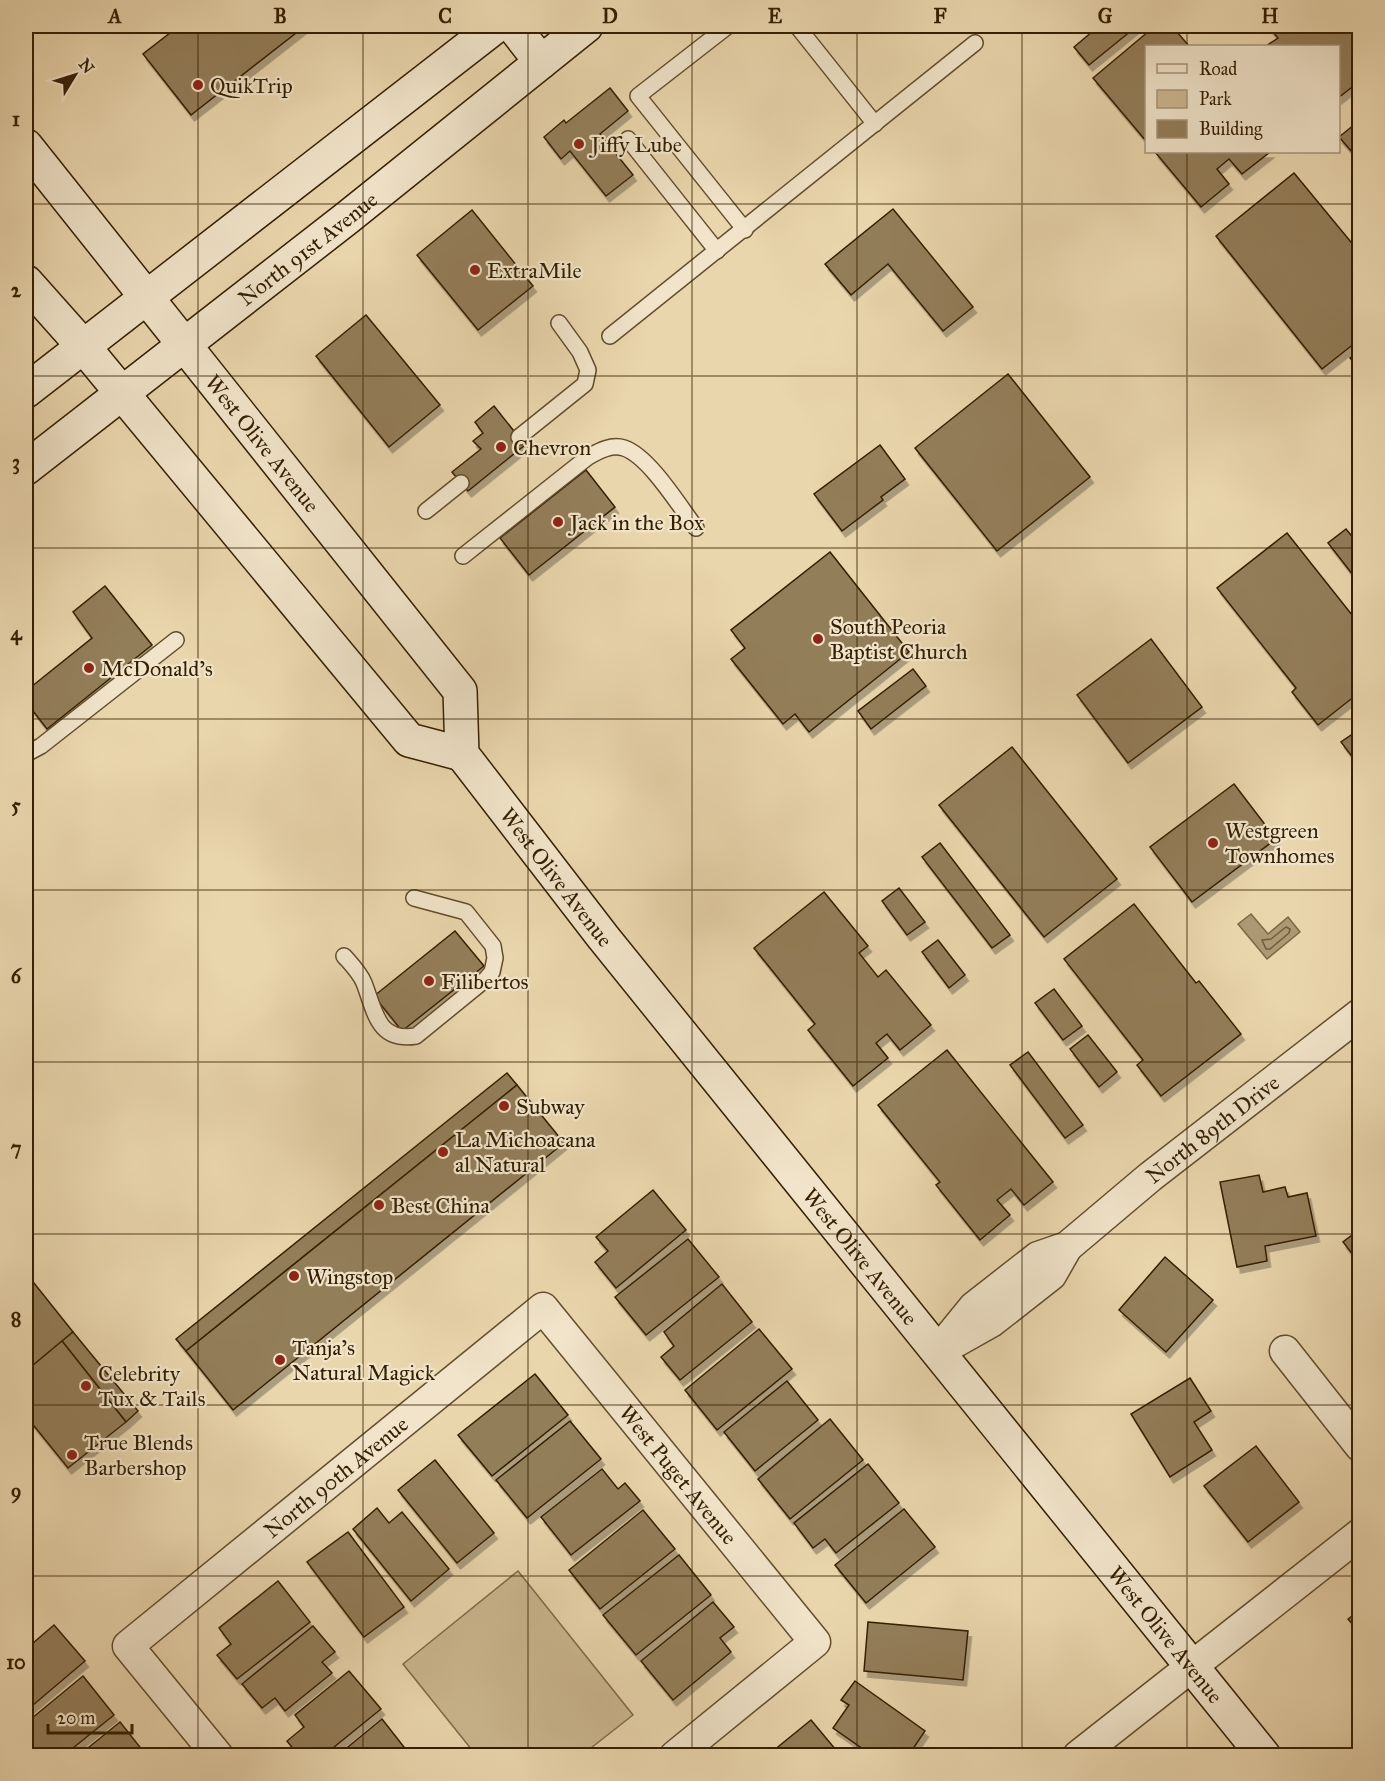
<svg xmlns="http://www.w3.org/2000/svg" width="1385" height="1781" font-family="'IM FELL Great Primer',serif">
  <style>
    .green { fill: #cbb790; stroke: #806b48; stroke-width: 1.5 }
    .water { fill: #ac9873; stroke: #7c6845; stroke-width: 1.5 }
    .lines { fill: none; stroke-linecap: round; stroke-linejoin: round }
    .shore { stroke: #705c3a; stroke-width: 1.5 }
    .building { fill: #937e5a; stroke: #341f01; stroke-width: 1.5; filter: url(#shadow) }
    .lane-casing { stroke: #624d2c; stroke-width: 18 }
    .street-casing { stroke: #624d2c; stroke-width: 33 }
    .secondary-casing { stroke: #341f01; stroke-width: 36 }
    .lane { stroke: #f1e4ca; stroke-width: 15 }
    .street { stroke: #f1e4ca; stroke-width: 30 }
    .secondary { stroke: #f1e4ca; stroke-width: 33 }
    .grid { fill: none; stroke: #341f01; stroke-width: 1.5; stroke-opacity: 0.55 }
    .poi-dot { fill: #8f2418; stroke: #f1e4ca; stroke-width: 2 }
    .labels { text-anchor: middle; stroke-width: 4.5; stroke-linejoin: round; paint-order: stroke }
    .poi-label { font-size: 22px; fill: #341f01; stroke: #f1e4ca; text-anchor: start }
    .street-label { font-size: 22px; fill: #341f01; stroke: #f1e4ca }
    .neatline { fill: none; stroke: #341f01; stroke-width: 2 }
    .grid-label { font-size: 20px; text-anchor: middle; font-weight: bold; fill: #341f01 }
  </style>
  <defs>
    <filter id="shadow"><feDropShadow dx="3.5" dy="6" stdDeviation="0" flood-color="#0004"/></filter>
  </defs>
  <rect width="100%" height="100%" fill="#ead6ad"/>
  <filter id="stains"><feTurbulence type="fractalNoise" baseFrequency=".00333" numOctaves="4"/><feColorMatrix values="0 0 0 0 .2 0 0 0 0 .09 0 0 0 0 .02 0 0 0 .5 -.17"/></filter>
  <radialGradient id="worn" r=".72"><stop offset=".6" stop-color="#630" stop-opacity="0"/><stop offset="1" stop-color="#630" stop-opacity=".3"/></radialGradient>
  <polygon class="green" points="518,1571 633,1715 582,1755 476,1755 403,1664"/>
  <polygon class="water" points="1251,914 1268,934 1288,917 1300,932 1267,959 1238,924"/>
  <g class="lines">
    <polygon class="shore" points="1286,927 1290,929 1289,933 1270,949 1266,949 1262,940 1271,939"/>
  </g>
  <g class="building">
    <polygon points="179,26 305,26 191,115 143,54"/>
    <polygon points="1099,26 1137,26 1089,65 1074,47"/>
    <polygon points="1155,26 1172,26 1189,46 1146,46 1146,141 1093,78"/>
    <polygon points="1268,26 1360,26 1360,81 1338,98 1338,46 1266,46 1278,38"/>
    <polygon points="610,88 628,111 600,134 633,175 606,196 570,151 561,159 544,137 564,120 566,123"/>
    <polygon points="1360,120 1360,161 1339,137"/>
    <polygon points="1155,152 1270,152 1242,174 1229,159 1217,169 1229,184 1201,207"/>
    <polygon points="1294,173 1360,253 1360,339 1322,369 1216,236"/>
    <polygon points="893,209 973,307 943,331 888,264 851,295 825,264"/>
    <polygon points="472,210 533,286 478,330 417,255"/>
    <polygon points="366,315 440,405 389,447 316,356"/>
    <polygon points="1360,351 1360,370 1350,358"/>
    <polygon points="1008,374 1090,477 997,551 915,448"/>
    <polygon points="494,406 525,445 468,491 452,472 481,449 473,441 483,433 475,422"/>
    <polygon points="880,445 905,479 881,497 883,500 842,531 814,494"/>
    <polygon points="586,470 615,507 529,575 500,538"/>
    <polygon points="1346,529 1360,546 1360,584 1328,543"/>
    <polygon points="1287,533 1360,625 1360,692 1318,725 1292,692 1296,688 1217,588"/>
    <polygon points="830,552 909,652 809,732 795,714 783,724 731,659 745,648 731,630"/>
    <polygon points="105,586 152,645 47,729 26,702 26,691 92,638 73,612"/>
    <polygon points="1151,639 1202,707 1128,763 1077,695"/>
    <polygon points="913,669 926,686 871,729 858,711"/>
    <polygon points="1360,729 1360,767 1341,742"/>
    <polygon points="1012,747 1117,879 1044,937 939,805"/>
    <polygon points="1234,784 1276,839 1192,902 1150,847"/>
    <polygon points="940,843 1010,935 992,948 922,857"/>
    <polygon points="899,888 925,922 907,935 882,901"/>
    <polygon points="824,892 868,946 859,953 878,977 886,970 931,1025 900,1050 887,1034 876,1043 888,1058 853,1086 808,1030 815,1024 754,948"/>
    <polygon points="1134,904 1196,983 1199,981 1241,1034 1161,1096 1137,1065 1143,1060 1064,959"/>
    <polygon points="455,931 484,966 402,1031 374,996"/>
    <polygon points="938,940 965,975 949,988 922,952"/>
    <polygon points="1054,989 1082,1026 1063,1040 1035,1003"/>
    <polygon points="1088,1035 1117,1072 1099,1087 1070,1049"/>
    <polygon points="947,1050 1053,1182 1024,1205 1011,1189 997,1200 1010,1215 980,1240 936,1185 940,1182 878,1105"/>
    <polygon points="1028,1052 1083,1125 1065,1138 1010,1065"/>
    <polygon points="507,1073 517,1085 186,1351 176,1339"/>
    <polygon points="517,1085 564,1143 233,1410 186,1351"/>
    <polygon points="1259,1175 1263,1192 1285,1187 1288,1197 1307,1193 1316,1236 1265,1246 1267,1261 1237,1267 1220,1182"/>
    <polygon points="653,1190 686,1230 616,1288 595,1262 608,1251 596,1237"/>
    <polygon points="1360,1229 1360,1264 1343,1242"/>
    <polygon points="688,1239 719,1277 646,1335 615,1297"/>
    <polygon points="1165,1257 1213,1300 1166,1352 1119,1310"/>
    <polygon points="26,1273 73,1332 26,1371"/>
    <polygon points="722,1284 752,1322 680,1380 661,1357 674,1346 664,1332"/>
    <polygon points="759,1329 792,1369 717,1430 685,1390"/>
    <polygon points="73,1332 138,1411 126,1422 62,1341"/>
    <polygon points="62,1341 126,1422 68,1468 26,1416 26,1371"/>
    <polygon points="535,1374 568,1415 492,1476 458,1435"/>
    <polygon points="1190,1378 1211,1411 1194,1422 1212,1450 1170,1477 1131,1414"/>
    <polygon points="787,1381 818,1420 755,1471 724,1432"/>
    <polygon points="830,1419 863,1460 790,1519 758,1479"/>
    <polygon points="570,1421 601,1459 527,1518 496,1480"/>
    <polygon points="1256,1446 1299,1502 1248,1542 1204,1486"/>
    <polygon points="435,1460 494,1533 457,1563 398,1490"/>
    <polygon points="868,1464 899,1503 836,1553 825,1539 813,1548 794,1523"/>
    <polygon points="602,1469 618,1489 625,1483 640,1501 571,1555 541,1517"/>
    <polygon points="377,1508 389,1523 402,1512 449,1569 411,1601 353,1529"/>
    <polygon points="904,1509 935,1547 866,1603 835,1565"/>
    <polygon points="643,1510 675,1549 600,1609 569,1570"/>
    <polygon points="348,1532 404,1607 364,1637 307,1562"/>
    <polygon points="679,1555 711,1595 636,1655 603,1615"/>
    <polygon points="278,1581 310,1622 237,1679 217,1655 231,1644 219,1628"/>
    <polygon points="713,1602 734,1627 720,1638 731,1652 673,1700 641,1661"/>
    <polygon points="1360,1610 1360,1633 1348,1619"/>
    <polygon points="868,1622 968,1631 963,1680 864,1671"/>
    <polygon points="54,1625 85,1661 26,1711 26,1649"/>
    <polygon points="313,1626 335,1652 322,1662 332,1673 285,1711 275,1698 262,1708 242,1684"/>
    <polygon points="349,1671 381,1709 323,1756 299,1756 287,1741 304,1727 295,1715"/>
    <polygon points="83,1676 114,1715 63,1756 36,1753 26,1756 26,1723"/>
    <polygon points="855,1681 925,1731 908,1756 873,1756 833,1728 849,1705 841,1700"/>
    <polygon points="382,1719 411,1756 337,1756"/>
    <polygon points="811,1720 841,1756 776,1756 773,1751"/>
    <polygon points="120,1722 147,1756 78,1756"/>
  </g>
  <g class="lines">
    <defs>
      <g id="lane">
        <polyline points="728,26 638,96 745,230"/>
        <polyline points="797,26 875,124"/>
        <polyline points="628,139 717,251"/>
        <polyline points="610,336 975,43"/>
        <polyline points="519,437 585,384 588,370 580,352 559,323"/>
        <polyline points="426,511 461,483"/>
        <path d="M463 556 588 457C599 451 611 444 624 448 649 456 680 507 696 528"/>
        <polyline points="26,754 41,746 176,640"/>
        <path d="M344 956C351 964 360 973 364 983 375 1011 377 1042 416 1036L486 979 492 972 495 958 493 946 466 912 414 898"/>
      </g>
      <g id="street">
        <polyline points="952,1344 991,1322 1051,1275 1067,1247"/>
        <path id="s1" d="M938 1351 974 1307 1038 1257 1067 1247 1150 1177 1360 1014"/>
        <polyline points="1285,1351 1360,1446"/>
        <path id="s2" d="M218 1756 128 1646 543 1308 815 1642 675 1756"/>
        <polyline points="1078,1756 1360,1534"/>
      </g>
      <g id="secondary">
        <polyline points="513,26 541,62"/>
        <path id="s3" d="M26 146 460 691 462 754 603 937 1264 1756"/>
        <polyline points="26,282 83,346 409,740 462,754"/>
        <polyline points="26,391 496,26"/>
        <path id="s4" d="M26 468 347 218 586 26"/>
      </g>
    </defs>
    <use href="#lane" class="lane-casing"/>
    <use href="#street" class="street-casing"/>
    <use href="#secondary" class="secondary-casing"/>
    <use href="#lane" class="lane"/>
    <use href="#street" class="street"/>
    <use href="#secondary" class="secondary"/>
  </g>
  <path class="grid" d="M198 26V1756M363 26V1756M528 26V1756M692 26V1756M857 26V1756M1022 26V1756M1187 26V46M1187 152V1756M26 204H1360M26 376H1360M26 548H1360M26 719H1360M26 890H1360M26 1062H1360M26 1234H1360M26 1405H1360M26 1576H1360"/>
  <g class="poi-dot">
    <circle cx="198" cy="85" r="6"/>
    <circle cx="579" cy="144" r="6"/>
    <circle cx="475" cy="270" r="6"/>
    <circle cx="501" cy="447" r="6"/>
    <circle cx="558" cy="522" r="6"/>
    <circle cx="818" cy="639" r="6"/>
    <circle cx="89" cy="668" r="6"/>
    <circle cx="1213" cy="843" r="6"/>
    <circle cx="429" cy="981" r="6"/>
    <circle cx="504" cy="1106" r="6"/>
    <circle cx="443" cy="1152" r="6"/>
    <circle cx="379" cy="1205" r="6"/>
    <circle cx="294" cy="1276" r="6"/>
    <circle cx="280" cy="1360" r="6"/>
    <circle cx="86" cy="1386" r="6"/>
    <circle cx="72" cy="1455" r="6"/>
  </g>
  <g class="labels">
    <g class="poi-label">
      <text x="210" y="93">QuikTrip</text>
      <text x="591" y="152">Jiffy Lube</text>
      <text x="487" y="278">ExtraMile</text>
      <text x="513" y="455">Chevron</text>
      <text x="570" y="530">Jack in the Box</text>
      <text x="830" y="634">South Peoria<tspan x="830" dy="25">Baptist Church</tspan></text>
      <text x="101" y="676">McDonald's</text>
      <text x="1225" y="838">Westgreen<tspan x="1225" dy="25">Townhomes</tspan></text>
      <text x="441" y="989">Filibertos</text>
      <text x="516" y="1114">Subway</text>
      <text x="455" y="1147">La Michoacana<tspan x="455" dy="25">al Natural</tspan></text>
      <text x="391" y="1213">Best China</text>
      <text x="306" y="1284">Wingstop</text>
      <text x="292" y="1355">Tanja's<tspan x="292" dy="25">Natural Magick</tspan></text>
      <text x="98" y="1381">Celebrity<tspan x="98" dy="25">Tux &amp; Tails</tspan></text>
      <text x="84" y="1450">True Blends<tspan x="84" dy="25">Barbershop</tspan></text>
    </g>
    <g class="street-label">
      <text dy="8" stroke="none"><textPath href="#s4" startOffset="357">North 91st Avenue</textPath></text>
      <text dy="8" stroke="none"><textPath href="#s3" startOffset="380">West Olive Avenue</textPath></text>
      <text dy="8" stroke="none"><textPath href="#s3" startOffset="915">West Olive Avenue</textPath></text>
      <text dy="8" stroke="none"><textPath href="#s1" startOffset="356">North 89th Drive</textPath></text>
      <text dy="8" stroke="none"><textPath href="#s3" startOffset="1401">West Olive Avenue</textPath></text>
      <text dy="8" stroke="none"><textPath href="#s2" startOffset="892">West Puget Avenue</textPath></text>
      <text dy="8" stroke="none"><textPath href="#s2" startOffset="410">North 90th Avenue</textPath></text>
      <text dy="8" stroke="none"><textPath href="#s3" startOffset="1887">West Olive Avenue</textPath></text>
    </g>
  </g>
  <rect width="1385" height="1781" fill="none" stroke="#ead6ad" stroke-width="66"/>
  <rect x="1145" y="45" width="195" height="108" fill="#f1e4ca" stroke="#a5957a" stroke-width="1.5"/>
  <rect x="1157" y="64" width="30" height="9" fill="#f1e4ca" stroke="#a5957a" stroke-width="1.5"/>
  <text x="1199" y="75" font-size="18" fill="#341f01">Road</text>
  <rect x="1157" y="90" width="30" height="18" fill="#cbb790" stroke="#a5957a" stroke-width="1.5"/>
  <text x="1199" y="105" font-size="18" fill="#341f01">Park</text>
  <rect x="1157" y="120" width="30" height="18" fill="#937e5a" stroke="#a5957a" stroke-width="1.5"/>
  <text x="1199" y="135" font-size="18" fill="#341f01">Building</text>
  <g transform="translate(75 75) rotate(52)" stroke="#f1e4ca" stroke-width="4.5" paint-order="stroke">
  <path d="M0-4.5L10 22L0 15L-10 22Z" fill="#341f01"/>
  <text y="-9" font-size="16" font-weight="bold" text-anchor="middle" fill="#341f01">N</text>
  </g>
  <path d="M48 1724v9h84v-9" fill="none" stroke="#341f01" stroke-width="3"/>
  <text x="57" y="1724" font-size="18" fill="#341f01" stroke="#f1e4ca" stroke-width="4.5" paint-order="stroke">20 m</text>
  <rect x="33" y="33" width="1319" height="1715" class="neatline"/>
  <g class="grid-label">
    <text x="115" y="23">A</text>
    <text x="280" y="23">B</text>
    <text x="445" y="23">C</text>
    <text x="610" y="23">D</text>
    <text x="775" y="23">E</text>
    <text x="940" y="23">F</text>
    <text x="1105" y="23">G</text>
    <text x="1270" y="23">H</text>
    <text x="16" y="126">1</text>
    <text x="16" y="297">2</text>
    <text x="16" y="469">3</text>
    <text x="16" y="640">4</text>
    <text x="16" y="812">5</text>
    <text x="16" y="983">6</text>
    <text x="16" y="1155">7</text>
    <text x="16" y="1326">8</text>
    <text x="16" y="1498">9</text>
    <text x="16" y="1669">10</text>
  </g>
  <rect width="100%" height="100%" filter="url(#stains)"/>
  <rect width="100%" height="100%" fill="url(#worn)"/>
</svg>
